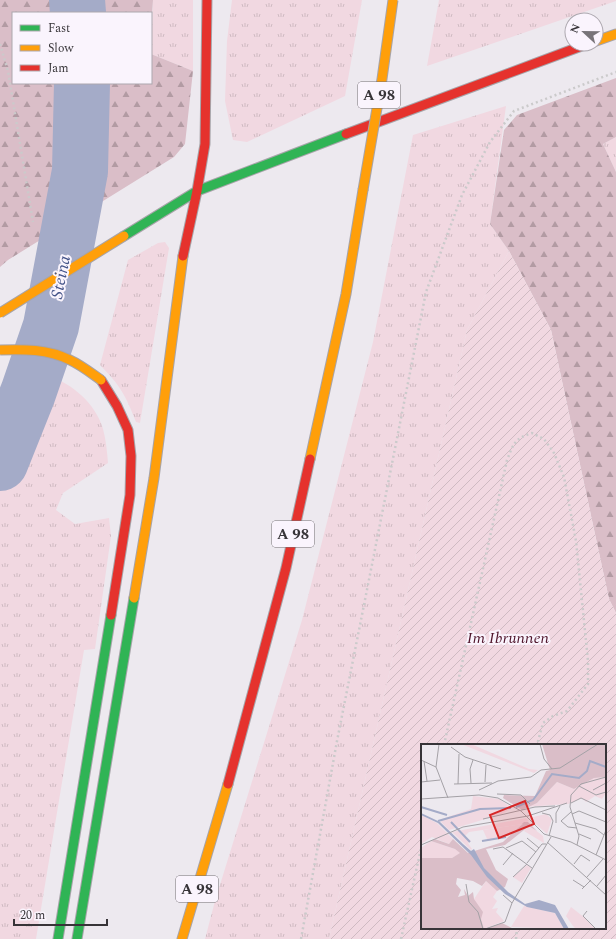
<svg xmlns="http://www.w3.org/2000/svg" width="616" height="939" font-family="Spectral,serif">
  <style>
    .grass { fill: url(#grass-tufts) }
    .forest { fill: url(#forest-firs) }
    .garden { fill: url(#garden-furrows); fill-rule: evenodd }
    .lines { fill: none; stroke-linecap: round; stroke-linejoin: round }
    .river { stroke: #a4abc8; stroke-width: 56 }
    .fast-casing { stroke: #a7a4a9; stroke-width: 11 }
    .slow-casing { stroke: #a7a4a9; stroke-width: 11 }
    .jam-casing { stroke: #a7a4a9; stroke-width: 11 }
    .path { stroke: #cbcacb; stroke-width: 2.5; stroke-dasharray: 2 3; stroke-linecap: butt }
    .fast { stroke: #30b455; stroke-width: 9 }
    .slow { stroke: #ff9f0a; stroke-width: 9 }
    .jam { stroke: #e5322d; stroke-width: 9 }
    .slow-bridge-casing { stroke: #a7a4a9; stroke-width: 11; stroke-linecap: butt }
    .slow-bridge { stroke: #ff9f0a; stroke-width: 9 }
    .labels { text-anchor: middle; stroke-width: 4; stroke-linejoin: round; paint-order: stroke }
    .shield { fill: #faf4fd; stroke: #726e73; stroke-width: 1 }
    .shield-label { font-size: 15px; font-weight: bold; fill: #373438 }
    .park-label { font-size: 16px; font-style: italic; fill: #50162c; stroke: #faf4fd }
    .water-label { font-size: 17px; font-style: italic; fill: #445388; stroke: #faf4fd }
    .inset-river { fill: none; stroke: #a4abc8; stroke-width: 2 }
    .inset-road { fill: none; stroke: #a4a1a6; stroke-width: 1 }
    .view { fill: #d62828; fill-opacity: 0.15; stroke: #d62828; stroke-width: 2 }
    .inset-edge { fill: none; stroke: #373438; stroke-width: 2 }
  </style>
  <defs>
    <pattern id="grass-tufts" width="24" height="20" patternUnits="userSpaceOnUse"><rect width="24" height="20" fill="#f1d8e1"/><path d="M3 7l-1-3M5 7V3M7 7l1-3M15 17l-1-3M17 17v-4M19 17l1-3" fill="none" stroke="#cfbac2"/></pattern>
    <pattern id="forest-firs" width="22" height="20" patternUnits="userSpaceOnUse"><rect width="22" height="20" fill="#dabec8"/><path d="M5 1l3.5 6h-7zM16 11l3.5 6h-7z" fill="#b29ba3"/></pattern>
    <pattern id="garden-furrows" width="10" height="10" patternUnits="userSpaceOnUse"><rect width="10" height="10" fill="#f1d8e1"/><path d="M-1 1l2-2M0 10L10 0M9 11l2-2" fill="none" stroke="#cfbac2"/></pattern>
  </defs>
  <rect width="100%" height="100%" fill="#ede9ef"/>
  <g class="grass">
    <polygon points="153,0 193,0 193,71 151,54"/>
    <polygon points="232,0 362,0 345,96 247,142 233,140 225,101 227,41"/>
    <polygon points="439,0 616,0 616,1 427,66"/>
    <polygon points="506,106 490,224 509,251 467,330 329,939 205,939 215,901 302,620 373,342 413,135"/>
    <polygon points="616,137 616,172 603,144"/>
    <path d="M165 242 169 248 140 423 136 422C126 396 120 385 100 365L128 260 158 243Z"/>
    <path d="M11 373C22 374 36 373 48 376 72 383 96 404 103 429 106 440 107 451 108 463L63 493 56 510 75 524 109 518 111 536 95 649 84 650 36 939H0V405Z"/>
  </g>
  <g class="forest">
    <polygon points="0,0 153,0 151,29 151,13 13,13 13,83 151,83 151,54 193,71 185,144 174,157 8,260 0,267"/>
    <polygon points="616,78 616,137 603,144 616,172 616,613 609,599 551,330 509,251 490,224 504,130 517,115"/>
  </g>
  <path class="garden" d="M509 251 551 330 609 599 616 613V939H329L467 330ZM422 745H605V928H422Z"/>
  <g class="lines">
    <g class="river">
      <polyline points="77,0 78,13"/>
      <polyline points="0,463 28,393 51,326 80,171 82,83"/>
    </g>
    <defs>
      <g id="fast">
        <polyline points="124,236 197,191 346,134"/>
        <polyline points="58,939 111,615"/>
        <polyline points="77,939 134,598"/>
      </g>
      <g id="slow">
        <polyline points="596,41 616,34"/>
        <polyline points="310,459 346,294 363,190"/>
        <polyline points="134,598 154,478 183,256"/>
        <polyline points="182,939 228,784"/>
      </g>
      <g id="jam">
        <polyline points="346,134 587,44"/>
        <polyline points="183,256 197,191 205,144 207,0"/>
        <polyline points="101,380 117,406 128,430 131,456 130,495 111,615"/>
        <polyline points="228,784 286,568 310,459"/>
      </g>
    </defs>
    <use href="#fast" class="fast-casing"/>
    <use href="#slow" class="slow-casing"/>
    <use href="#jam" class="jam-casing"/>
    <g class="path">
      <polyline points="0,44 8,71 33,222"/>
      <path d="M444 745 507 460C514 443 514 439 532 433L544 439 554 453 564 477 576 541 588 661V684L567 711 553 716 543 723 537 745"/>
      <polyline points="301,939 337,741 426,292 462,195 490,142 514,111 616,72"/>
      <polyline points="401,939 422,844"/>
      <polyline points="516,939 517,928"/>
    </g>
    <use href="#fast" class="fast"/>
    <use href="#slow" class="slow"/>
    <use href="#jam" class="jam"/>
    <defs>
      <g id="slow-bridge">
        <polyline points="363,190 382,79 393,0"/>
        <polyline points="0,313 124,236"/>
        <path d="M0 350C23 349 48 349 70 360 81 365 91 373 101 380"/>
      </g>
    </defs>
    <use href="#slow-bridge" class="slow-bridge-casing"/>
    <use href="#slow-bridge" class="slow-bridge"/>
  </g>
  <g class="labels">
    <g class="shield">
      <rect x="358" y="82" width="42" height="26" rx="3"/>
      <rect x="272" y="521" width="42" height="26" rx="3"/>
      <rect x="176" y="876" width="42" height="26" rx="3"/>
    </g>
    <g class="shield-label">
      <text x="379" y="100">A 98</text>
      <text x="293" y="539">A 98</text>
      <text x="197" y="894">A 98</text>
    </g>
    <g class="park-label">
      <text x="508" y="643">Im Ibrunnen</text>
    </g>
    <g class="water-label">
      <text transform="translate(60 277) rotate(-79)" y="6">Steina</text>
    </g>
  </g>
  <g transform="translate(421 744)">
    <rect width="185" height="185" fill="#ede9ef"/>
    <path d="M40 0H50L108 25 117 26 113 29ZM185 33V49L181 55 174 52 165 58 161 54 147 60 104 63 116 59 136 38 153 45 173 34ZM52 52 78 55 91 64 81 70 28 86 20 78 21 75 50 65ZM125 70 131 75 126 90 108 74ZM0 71 16 79 32 95 28 100 11 93 0 100ZM105 74 108 77 102 80 48 88 44 92 50 97 47 99 51 105 50 106 31 88ZM108 81 122 92 123 99 103 87ZM10 97 34 105 40 109 31 114H0V104ZM106 121 110 124 101 139 92 133ZM65 137 76 147 72 153 76 157 71 165 77 164 75 168 83 177 63 185 53 155ZM103 162 134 169 143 185 90 183ZM150 163 164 174 174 185H155L152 182 145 172Z" fill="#f1d8e1"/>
    <path d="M121 0H185V33L173 34 153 45 136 38 116 59 101 66 82 54 83 51 114 52 125 27 129 26ZM103 78H107L116 87 108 82 84 101 65 105 75 126 87 135 84 143 76 147 65 137 61 142 52 137 36 134 35 140 40 146 37 153 44 151 43 145 47 152 52 148 53 155 62 168 60 175 63 185 81 179 93 185H0V114H31L39 109 34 105 10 97 14 95 28 100 32 95 47 109 82 98Z" fill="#dabec8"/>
    <path d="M102 80 88 91 67 97 62 86Z" fill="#f1d8e1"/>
    <path d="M0 69 19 78 42 100 50 107 53 105 63 124 87 148 104 160 118 156 134 161 148 185H143L134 169 106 163 84 150 66 133 50 111 17 79 0 71Z" fill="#a4abc8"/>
    <path class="inset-river" d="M0 63 26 71M95 63 112 56 131 30 158 34 166 27 169 17 185 23M17 77 59 65 90 64M30 78 49 98M61 97 85 93"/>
    <path class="inset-road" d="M0 0H16M119 0 123 15 131 25M30 3 44 13 80 25M0 16 15 23 27 54M3 17 6 37M15 23 18 0M0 38 19 36M64 38 65 21M50 39 49 25 52 16M33 40 71 39M37 40 38 10M158 42 175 51 185 48M58 46 77 37 110 33 120 26 139 24 177 0M172 46 185 39M76 50 100 51 109 60M0 55 58 51 77 54 100 67 123 90 150 98 185 116M150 59 160 54 185 66M150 68 140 77 147 83 156 84M121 69 129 71 132 77 128 92M151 70 158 67 185 78M62 75 114 63 134 62M135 79V69L139 62M154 79 175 85 183 91M158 90 170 95M106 94 118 104M126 98 185 151M0 101 42 83 107 72 146 59M156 101 158 92 149 63 150 51 160 40 185 33M85 104 101 97 115 108M72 105 82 103 111 124M175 111 185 86M106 119 121 100H125M153 120 160 111 169 117M82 121 92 109M92 133 106 120M166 133 182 115M152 136 163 143M45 140 48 158 57 168 62 185M176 142 185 131M161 145 170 136M82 151 91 159M166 167 162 172 175 185M64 185 84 178 91 159 130 93"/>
    <path class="view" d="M104 57 113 80 78 94 69 71Z"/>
    <rect width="185" height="185" class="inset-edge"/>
  </g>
  <rect x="12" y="12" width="140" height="72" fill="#faf4fd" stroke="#aca7ae"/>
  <rect x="20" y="25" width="20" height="6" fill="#30b455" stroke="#aca7ae"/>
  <text x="48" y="32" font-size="12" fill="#373438">Fast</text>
  <rect x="20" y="45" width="20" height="6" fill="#ff9f0a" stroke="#aca7ae"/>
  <text x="48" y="52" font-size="12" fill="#373438">Slow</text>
  <rect x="20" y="65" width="20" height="6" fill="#e5322d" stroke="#aca7ae"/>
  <text x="48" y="72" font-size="12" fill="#373438">Jam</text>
  <g transform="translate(584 32) rotate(292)"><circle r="19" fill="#faf4fd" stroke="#aca7ae"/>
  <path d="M0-3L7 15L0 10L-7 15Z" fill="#777378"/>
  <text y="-6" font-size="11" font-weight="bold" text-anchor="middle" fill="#373438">N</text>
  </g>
  <path d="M14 919v6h93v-6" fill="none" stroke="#373438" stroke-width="2"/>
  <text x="20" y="919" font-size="12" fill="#373438" stroke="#faf4fd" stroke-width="3" paint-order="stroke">20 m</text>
</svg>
